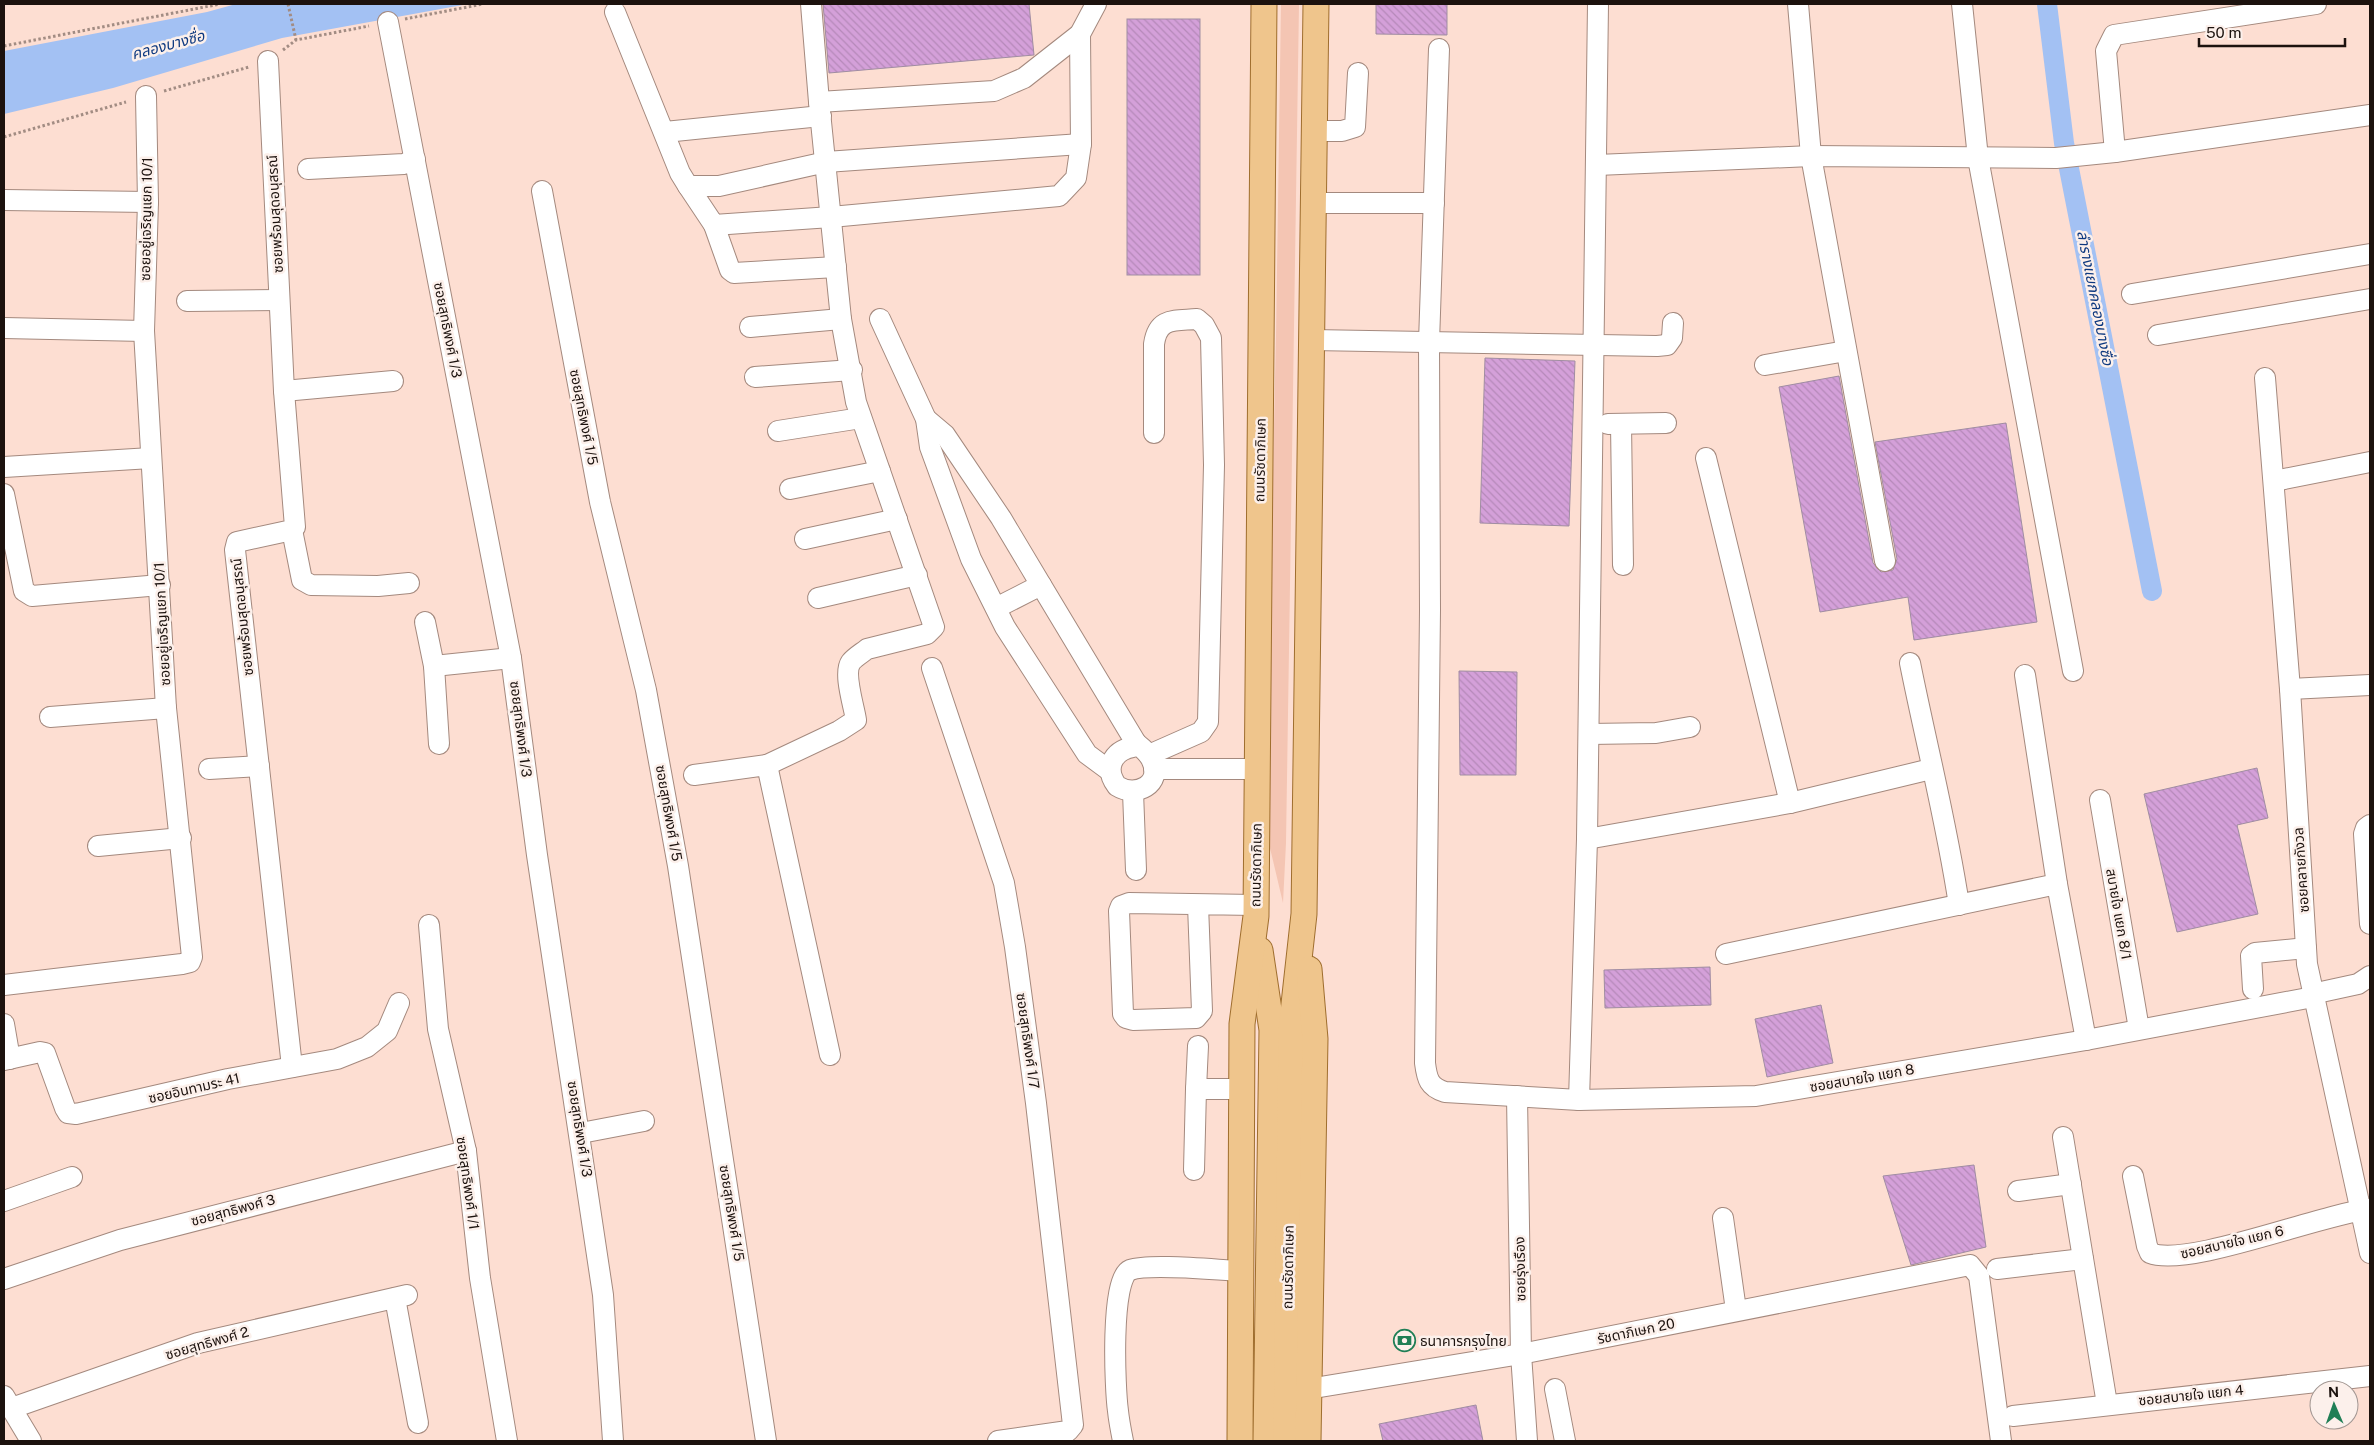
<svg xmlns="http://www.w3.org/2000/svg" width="2374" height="1445" font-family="'Public Sans','Noto Sans Thai',sans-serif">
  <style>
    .grass { fill: #f4c5b3 }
    .water { fill: #a3c1f3 }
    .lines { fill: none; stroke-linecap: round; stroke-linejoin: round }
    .canal { stroke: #a3c1f3; stroke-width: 20 }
    .building { fill: url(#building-back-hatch); stroke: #a08da2 }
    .minor-casing { stroke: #a4897e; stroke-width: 22 }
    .major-casing { stroke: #9f6e2e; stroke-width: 27 }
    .path { stroke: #a28c83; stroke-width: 3; stroke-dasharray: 2.5 2.5; stroke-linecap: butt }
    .minor { stroke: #fff; stroke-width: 20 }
    .major { stroke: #efc58c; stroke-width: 25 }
    .labels { text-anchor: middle; stroke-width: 5; stroke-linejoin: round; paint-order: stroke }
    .street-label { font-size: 14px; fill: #1c120e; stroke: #fcf0eb }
    .poi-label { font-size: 14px; fill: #1c120e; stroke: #fcf0eb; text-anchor: start }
    .water-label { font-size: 15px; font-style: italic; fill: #0d387f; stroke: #fcf0eb }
  </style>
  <defs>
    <pattern id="building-back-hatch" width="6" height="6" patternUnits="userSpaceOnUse" patternTransform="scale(1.25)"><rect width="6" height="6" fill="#d4a0d9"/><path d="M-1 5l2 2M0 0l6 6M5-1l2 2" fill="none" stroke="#b589b9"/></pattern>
  </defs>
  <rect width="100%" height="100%" fill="#fdded2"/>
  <polygon class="grass" points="1281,4 1299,4 1286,843 1283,903 1265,827 1276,336"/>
  <polygon class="water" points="236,4 468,4 282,38 113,88 4,114 4,51 207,12"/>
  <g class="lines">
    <polyline class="canal" points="2047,4 2064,143 2152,591"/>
  </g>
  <g class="building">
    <polygon points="823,4 1029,4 1034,55 829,73"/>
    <polygon points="1376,4 1447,4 1447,35 1376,34"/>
    <rect x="1127" y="19" width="73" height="256"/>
    <polygon points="1485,358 1575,361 1569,526 1480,523"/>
    <polygon points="1839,376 1873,563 1881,572 1893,570 1897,559 1875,442 2006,423 2037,622 1914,640 1908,597 1820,612 1779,387"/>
    <polygon points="1459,671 1517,672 1516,775 1460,775"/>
    <polygon points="2257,768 2268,818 2237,825 2258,914 2177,932 2144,794"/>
    <polygon points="1710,967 1711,1005 1605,1008 1604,970"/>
    <polygon points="1821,1005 1833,1063 1767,1077 1755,1019"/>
    <polygon points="1974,1165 1986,1247 1911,1265 1883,1176"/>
    <polygon points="1476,1405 1483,1441 1383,1441 1379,1424"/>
  </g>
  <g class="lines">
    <defs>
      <g id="minor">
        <polyline points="811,4 819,102 994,91 1024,78 1080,34 1096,4"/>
        <polyline points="1798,4 1811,156 1885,561"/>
        <polyline points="1962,4 1978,158 2073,671"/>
        <polyline points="615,12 680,173 688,186 719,186 826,162 1081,144"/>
        <polyline points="388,22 511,658 537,855 603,1295 613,1441"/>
        <path d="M1439 49 1429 342 1430 610 1425 1063C1427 1079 1429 1087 1445 1092L1579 1100 1756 1096 2086 1040 2313 997"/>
        <polyline points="268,61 284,391 295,527 292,530 237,542 235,550 292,1067"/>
        <polyline points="1314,131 1342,131 1355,127 1358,73"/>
        <polyline points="665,132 821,116"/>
        <polyline points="2115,152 2106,51 2114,35 2316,4"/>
        <polyline points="1597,165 1811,156 2056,158 2115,152 2370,115"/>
        <polyline points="308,169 404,164 415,159"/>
        <polyline points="688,186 714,225 831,217 1059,196 1076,178 1081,144 1080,34"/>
        <polyline points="542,191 600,502 646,690 678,866 766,1441"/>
        <polyline points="4,200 148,202"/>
        <polyline points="1313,203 1434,203"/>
        <polyline points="714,225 730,270 734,273 836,267"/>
        <polyline points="2132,294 2370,254"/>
        <polyline points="187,301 279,300"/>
        <polyline points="880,319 926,419 930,447 971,559 1005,627 1087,754 1110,771"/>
        <polyline points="750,327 841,319"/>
        <polyline points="4,328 144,331"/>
        <polyline points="2158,335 2370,299"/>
        <polyline points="1312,340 1657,346 1667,345 1672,338 1673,323"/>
        <polyline points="1765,365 1846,351"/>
        <polyline points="755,377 852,370"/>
        <polyline points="2265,378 2290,689 2307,964 2370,1253"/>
        <polyline points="284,391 393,381"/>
        <polyline points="926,419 945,435 1001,518 1041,585"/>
        <polyline points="1608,424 1666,423"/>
        <polyline points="1621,424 1623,565"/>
        <polyline points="778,431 861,418"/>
        <polyline points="1706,458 1790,803"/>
        <polyline points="4,467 151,458"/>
        <polyline points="2274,481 2370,462"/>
        <polyline points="790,489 880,471"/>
        <polyline points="4,494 24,591 32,596 160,585"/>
        <polyline points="292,530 302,580 311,585 378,586 409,583"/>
        <polyline points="805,539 897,519"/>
        <polyline points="818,598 917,575"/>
        <polyline points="996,608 1041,585 1136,743"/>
        <polyline points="425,622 434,666 439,744"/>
        <path d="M1910 663C1926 743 1947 824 1959 905"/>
        <polyline points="434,666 511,658"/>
        <polyline points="932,668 1004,883 1015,947 1036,1103 1073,1425 1068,1431 998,1441"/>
        <polyline points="2025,675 2057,884 2086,1040"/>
        <polyline points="2290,689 2370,685"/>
        <polyline points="50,717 166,708"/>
        <polyline points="1589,734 1656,733 1690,727"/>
        <path d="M1136 743C1142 748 1149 753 1152 761 1163 784 1136 798 1117 786 1104 769 1112 751 1133 747Z"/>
        <path d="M1149 755 1201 732 1208 722 1214 465 1211 338 1204 325 1197 319C1174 321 1158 317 1154 344V433"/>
        <path d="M767 765 839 731 856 720C854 706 843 673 851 662 855 657 862 653 867 649L927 634 934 627 856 402 841 319 819 102"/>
        <polyline points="209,769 259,766"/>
        <polyline points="1154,769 1257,769"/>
        <polyline points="694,775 767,765 830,1055"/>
        <polyline points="1133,792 1136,870"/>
        <polyline points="2100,800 2139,1029"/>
        <polyline points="1587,839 1790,803 1931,769"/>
        <polyline points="98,846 181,838"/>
        <polyline points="1198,905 1202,1011 1196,1018 1133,1020 1126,1018 1123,1014 1119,911 1121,906 1129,903 1255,905"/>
        <polyline points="2370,924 2364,834 2366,828 2370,825"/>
        <polyline points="429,925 438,1029 466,1151 480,1278 507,1441"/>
        <polyline points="1726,954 2057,884"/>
        <polyline points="4,985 182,964 190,962 192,957 166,708 144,331 148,202 146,96"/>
        <polyline points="2253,989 2251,956 2255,953 2306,948"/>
        <polyline points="2312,994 2358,984 2370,976"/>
        <polyline points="4,1024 10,1059"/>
        <polyline points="4,1060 40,1052 45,1053 65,1108 68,1113 76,1114 228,1079 337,1059 367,1047 387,1031 399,1003"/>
        <polyline points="1196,1089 1198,1046"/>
        <polyline points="1517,1096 1521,1354 1527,1441"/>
        <polyline points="1579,1100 1587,839 1598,4"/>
        <polyline points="581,1133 644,1121"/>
        <polyline points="2063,1137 2107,1404"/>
        <polyline points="1194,1170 1196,1089 1242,1089"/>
        <path d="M2133 1176 2147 1246 2150 1253C2188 1268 2321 1214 2370 1209"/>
        <polyline points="2018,1191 2071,1184"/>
        <polyline points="4,1201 72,1177"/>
        <polyline points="1723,1218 1736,1310"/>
        <polyline points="1997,1269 2083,1259"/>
        <polyline points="4,1279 120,1240 466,1151"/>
        <polyline points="395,1298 418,1423"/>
        <polyline points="1308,1389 1521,1354 1970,1265 1979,1276 2001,1441"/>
        <polyline points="1555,1389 1565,1441"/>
        <polyline points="4,1396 31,1441"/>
        <polyline points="12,1408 198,1343 407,1295"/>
        <polyline points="2013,1416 2370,1376"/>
        <path d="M1123 1441C1121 1431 1119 1421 1118 1411 1115 1390 1110 1278 1130 1270 1150 1263 1216 1270 1241 1271"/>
      </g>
      <g id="major">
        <polyline points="1260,950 1272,1030 1266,1441"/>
        <polyline points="1240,1441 1242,1024 1256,916 1264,4"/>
        <polyline points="1286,1441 1291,1031 1304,914 1316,4"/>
        <polyline points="1308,1441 1315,1039 1309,969"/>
      </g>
    </defs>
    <use href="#minor" class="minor-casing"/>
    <use href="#major" class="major-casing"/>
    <g class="path">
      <polyline points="288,4 296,40"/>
      <polyline points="405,19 483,4"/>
      <polyline points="4,46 220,4"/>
      <polyline points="283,50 296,40 369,26"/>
      <polyline points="164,91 249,67"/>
      <polyline points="4,137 126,102"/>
    </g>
    <use href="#minor" class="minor"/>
    <use href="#major" class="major"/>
  </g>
  <defs>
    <symbol id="bank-ring" viewBox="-11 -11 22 22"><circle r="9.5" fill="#fcf0eb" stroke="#207f56" stroke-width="1.5"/><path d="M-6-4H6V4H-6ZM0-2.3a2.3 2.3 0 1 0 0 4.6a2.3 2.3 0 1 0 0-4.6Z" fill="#207f56"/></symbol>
  </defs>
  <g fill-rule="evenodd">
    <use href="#bank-ring" x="1392" y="1328" width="25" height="25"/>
  </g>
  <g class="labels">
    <g class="street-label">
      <text transform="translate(275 214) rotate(-93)" y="5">ซอยพร้อมสุดอนุสรณ์</text>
      <text transform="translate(146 219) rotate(-89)" y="5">ซอยอยู่เจริญแยก 10/1</text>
      <text transform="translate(448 330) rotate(79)" y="5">ซอยสุทธิพงศ์ 1/3</text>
      <text transform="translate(584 417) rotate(79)" y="5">ซอยสุทธิพงศ์ 1/5</text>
      <text transform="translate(1260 460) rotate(-89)" y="5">ถนนรัชดาภิเษก</text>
      <text transform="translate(242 617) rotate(-96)" y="5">ซอยพร้อมสุดอนุสรณ์</text>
      <text transform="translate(162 624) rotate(-93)" y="5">ซอยอยู่เจริญแยก 10/1</text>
      <text transform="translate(521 729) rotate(83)" y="5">ซอยสุทธิพงศ์ 1/3</text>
      <text transform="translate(669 813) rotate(80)" y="5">ซอยสุทธิพงศ์ 1/5</text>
      <text transform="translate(1256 865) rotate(-89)" y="5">ถนนรัชดาภิเษก</text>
      <text transform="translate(2301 870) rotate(-94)" y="5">ซอยคลายกังวล</text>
      <text transform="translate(2119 914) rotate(80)" y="5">สบายใจ แยก 8/1</text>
      <text transform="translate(1028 1041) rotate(82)" y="5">ซอยสุทธิพงศ์ 1/7</text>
      <text transform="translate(1862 1078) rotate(-10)" y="5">ซอยสบายใจ แยก 8</text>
      <text transform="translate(194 1088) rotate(-13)" y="5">ซอยอินทามระ 41</text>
      <text transform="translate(580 1129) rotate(81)" y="5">ซอยสุทธิพงศ์ 1/3</text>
      <text transform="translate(468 1183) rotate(82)" y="5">ซอยสุทธิพงศ์ 1/1</text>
      <text transform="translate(233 1210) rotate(-15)" y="5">ซอยสุทธิพงศ์ 3</text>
      <text transform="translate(732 1213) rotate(81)" y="5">ซอยสุทธิพงศ์ 1/5</text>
      <text transform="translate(2232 1242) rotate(-13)" y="5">ซอยสบายใจ แยก 6</text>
      <text transform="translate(1288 1267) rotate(-89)" y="5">ถนนรัชดาภิเษก</text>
      <text transform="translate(1520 1269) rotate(-91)" y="5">ซอยรุ่งเรือง</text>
      <text transform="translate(1636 1331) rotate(-12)" y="5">รัชดาภิเษก 20</text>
      <text transform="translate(207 1343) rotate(-16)" y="5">ซอยสุทธิพงศ์ 2</text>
      <text transform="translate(2191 1395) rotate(-6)" y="5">ซอยสบายใจ แยก 4</text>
    </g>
    <g class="poi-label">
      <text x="1420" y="1346">ธนาคารกรุงไทย</text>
    </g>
    <g class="water-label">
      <text transform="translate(168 45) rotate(-15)" y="5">คลองบางซื่อ</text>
      <text transform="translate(2095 298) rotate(79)" y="5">ลำรางแยกคลองบางซื่อ</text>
    </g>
  </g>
  <rect width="2374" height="1445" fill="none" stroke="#1c120e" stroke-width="10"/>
  <g transform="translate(2334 1405) rotate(358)"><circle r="24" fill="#fcf0eb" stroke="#a29793"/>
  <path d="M0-4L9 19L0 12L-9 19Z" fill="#207f56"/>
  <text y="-8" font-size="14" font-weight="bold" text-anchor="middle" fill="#1c120e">N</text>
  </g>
  <path d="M2199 38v8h146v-8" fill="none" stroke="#1c120e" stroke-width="2.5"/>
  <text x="2206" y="38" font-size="15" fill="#1c120e" stroke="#fcf0eb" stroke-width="4" paint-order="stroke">50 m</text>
</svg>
